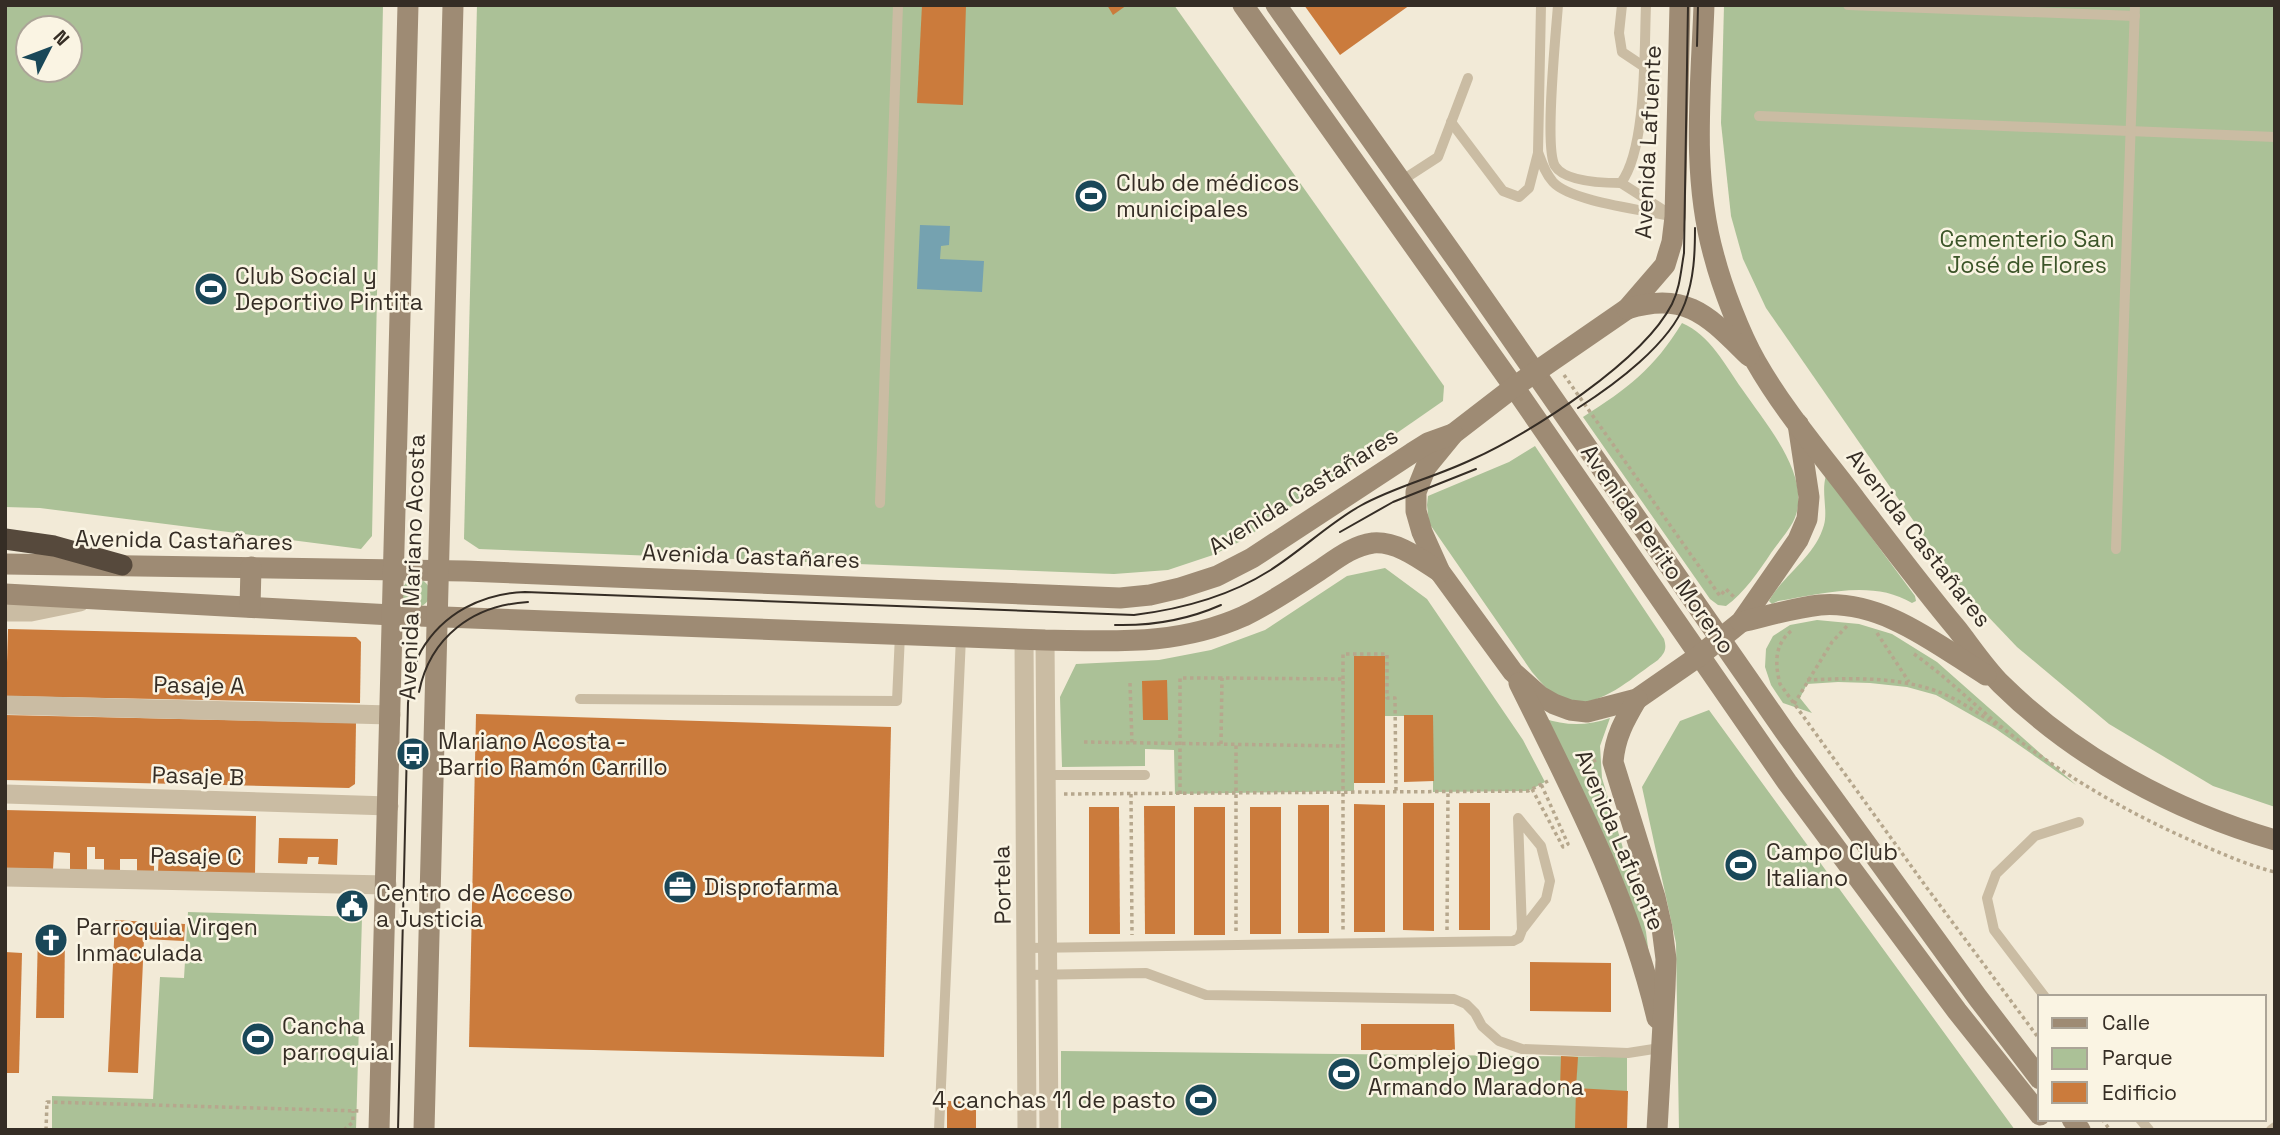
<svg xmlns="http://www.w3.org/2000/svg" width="2280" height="1135" font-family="'Space Grotesk',sans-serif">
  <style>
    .green { fill: #abc197; fill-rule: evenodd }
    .water { fill: #75a2b0 }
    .building { fill: #cb7b3c }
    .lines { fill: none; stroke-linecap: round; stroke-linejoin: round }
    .path { stroke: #b6a78d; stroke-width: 3.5; stroke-dasharray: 3.5 3.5; stroke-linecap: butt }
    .lane { stroke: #cabca3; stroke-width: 10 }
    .street { stroke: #cabca3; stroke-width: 19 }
    .secondary { stroke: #9e8b74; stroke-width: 21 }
    .highway { stroke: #56493c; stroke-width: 21 }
    .tram { stroke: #352d25; stroke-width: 2 }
    .labels { text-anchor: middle; stroke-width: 5; stroke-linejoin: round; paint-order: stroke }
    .street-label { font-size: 23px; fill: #352d25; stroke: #faf4e3 }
    .poi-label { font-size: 23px; fill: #352d25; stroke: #faf4e3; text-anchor: start }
    .park-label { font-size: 23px; fill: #3b5428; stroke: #faf4e3 }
  </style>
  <rect width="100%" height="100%" fill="#f2ead7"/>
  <g class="green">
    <path d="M5 5H383L372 536 361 549 40 508 5 507ZM70 28V70H28V28Z"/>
    <polygon points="477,5 1174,5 1444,386 1443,401 1243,540 1213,555 1168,570 1114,574 479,549 464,539"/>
    <polygon points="1724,5 2275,5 2275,807 2213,786 2109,724 2017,647 1958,585 1766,308 1743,259 1731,216 1721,123"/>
    <path d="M1682 323C1710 335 1725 365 1742 389 1765 423 1815 479 1793 522 1787 533 1778 543 1771 553 1759 571 1744 593 1726 606L1718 605 1710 599 1583 417C1627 389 1654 369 1682 323Z"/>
    <path d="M1535 446 1664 639C1667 649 1665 653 1658 660 1631 678 1594 715 1560 698 1549 693 1540 681 1532 672L1429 523 1427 505 1428 496 1509 462Z"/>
    <path d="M1826 476 1915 596 1916 601 1912 603C1873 579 1821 594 1778 601L1772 604 1769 601C1784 574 1815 557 1824 525 1828 510 1821 491 1826 476Z"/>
    <polygon points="1385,568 1427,599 1523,740 1545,782 1528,791 1433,792 1433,716 1385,716 1384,656 1354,656 1354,791 1175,794 1174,750 1145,749 1145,766 1062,767 1060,697 1076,664 1159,660 1211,650 1265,630 1347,576"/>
    <circle cx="416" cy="593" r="14"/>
    <polygon points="1817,620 1859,624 1892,634 1937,662 2076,785 1996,729 1936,695 1907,687 1870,683 1838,682 1807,684 1800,698 1812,713 1783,703 1771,685 1765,667 1766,649 1773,636 1790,625"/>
    <polygon points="1709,710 2015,1130 1679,1130 1676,943 1642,787 1680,721"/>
    <path d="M1543 718C1566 726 1587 726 1610 718L1600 746 1602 778 1637 895 1646 932 1651 970Z"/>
    <polygon points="188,912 362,917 356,1130 52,1130 52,1096 153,1099 160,977 184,978"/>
    <polygon points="1061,1051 1627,1057 1627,1130 1061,1130"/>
  </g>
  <polygon class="water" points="920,225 950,226 949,245 941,246 940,259 984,261 982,292 917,289"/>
  <g class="building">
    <polygon points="922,5 966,5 963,105 917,103"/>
    <polygon points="1107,5 1127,5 1113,15"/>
    <polygon points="1304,5 1410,5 1340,55"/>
    <polygon points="8,629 356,637 361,642 360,703 6,696"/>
    <rect x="1354" y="656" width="31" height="127"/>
    <polygon points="1167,680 1168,720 1143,720 1142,681"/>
    <polygon points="476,714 891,727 884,1057 469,1047"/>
    <polygon points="5,715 356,723 355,784 349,788 5,780"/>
    <polygon points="1404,715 1433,715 1434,781 1404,782"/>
    <polygon points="1403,803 1434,803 1434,931 1403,930"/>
    <rect x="1459" y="803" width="31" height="127"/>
    <polygon points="1354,804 1385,805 1385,932 1354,932"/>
    <rect x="1298" y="805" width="31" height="128"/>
    <polygon points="1144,806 1175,806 1175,934 1145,934"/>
    <polygon points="1089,807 1119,807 1120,934 1089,934"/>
    <rect x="1194" y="807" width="31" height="128"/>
    <rect x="1250" y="807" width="31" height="127"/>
    <polygon points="5,810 256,816 255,874 158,872 159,851 154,851 154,872 137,871 137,859 120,859 120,871 104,870 104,859 95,859 95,847 87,847 87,870 70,870 70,853 54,852 53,869 5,868"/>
    <polygon points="279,838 338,839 337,865 318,864 319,857 308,857 307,864 278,863"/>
    <polygon points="115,920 185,924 184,941 144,939 138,1073 108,1072"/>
    <polygon points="38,933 65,934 64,1018 36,1018"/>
    <polygon points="5,952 22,953 19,1073 5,1073"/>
    <polygon points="1530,962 1611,963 1611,1012 1530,1011"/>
    <polygon points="1361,1024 1454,1024 1455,1050 1361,1050"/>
    <polygon points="1561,1056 1578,1057 1576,1088 1560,1088"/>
    <polygon points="1576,1088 1628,1091 1627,1130 1575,1130"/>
    <polygon points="947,1101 976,1102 976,1130 947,1130"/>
  </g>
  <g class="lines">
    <g class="path">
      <polyline points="1564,375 1720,596 1726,589 1736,599"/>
      <path d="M1791 631C1774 645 1775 664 1780 684L1927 888 2040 1040"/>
      <polyline points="1877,633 1909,682"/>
      <path d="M1914 654C1948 678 1977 708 2009 733 2069 779 2135 817 2204 846 2228 856 2250 866 2275 872"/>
      <polyline points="1343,679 1343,654 1387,654 1387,698 1395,698 1396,792"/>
      <path d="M1807 680C1852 678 1901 676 1944 694 1964 703 1982 716 2001 728"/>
      <polyline points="1130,683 1132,743"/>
      <polyline points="1794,704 1832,642 1847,626"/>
      <polyline points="1084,742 1343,746"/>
      <polyline points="1221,744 1222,678 1343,679 1343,931"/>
      <polyline points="1580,766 1596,760"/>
      <polyline points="1532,789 1563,847 1568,844 1541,784"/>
      <polyline points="1064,794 1528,791 1548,781"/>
      <polyline points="1131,794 1132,935"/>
      <polyline points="1180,794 1180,678 1222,678"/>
      <polyline points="1447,930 1448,792"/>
      <polyline points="1236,931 1236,744"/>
      <polyline points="2102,1119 2110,1130"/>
      <polyline points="46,1130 47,1102 360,1111"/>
      <polyline points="344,1130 353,1122 353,1111"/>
    </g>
    <g class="lane">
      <path d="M1541 5 1538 152C1542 163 1545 173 1553 182 1571 202 1646 210 1675 217"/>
      <path d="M1558 5C1556 33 1544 148 1555 166 1565 182 1604 183 1621 183 1647 148 1644 51 1646 5"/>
      <polyline points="1622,5 1619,33 1622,52 1643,66"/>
      <polyline points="1848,5 2135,16"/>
      <polyline points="1759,116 2275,137"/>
      <polyline points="1451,122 1503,191 1519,197 1529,188 1538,153"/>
      <polyline points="1401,181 1438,157 1468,78"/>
      <polyline points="1621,183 1668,213"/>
      <polyline points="880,503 898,5"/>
      <polyline points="2116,549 2135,5"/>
      <polyline points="580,699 897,701 900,634"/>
      <polyline points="1047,775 1145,775"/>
      <polyline points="1027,948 1513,941 1519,938 1522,930 1546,899 1550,881 1541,846 1518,818 1522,930"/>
      <polyline points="1027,975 1146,973 1206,995 1454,999 1466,1004 1475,1013 1482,1026 1499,1041 1522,1049 1628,1053 1660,1048"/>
      <polyline points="2045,997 1994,930 1987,898 1996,874 2035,836 2079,822"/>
      <polyline points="2140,1119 2149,1130"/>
      <polyline points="939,1130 961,637"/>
      <polyline points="2271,1130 2275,1127"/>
    </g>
    <g class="street">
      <polyline points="5,612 31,612 80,602"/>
      <polyline points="1024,639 1027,1130"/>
      <polyline points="1045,640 1049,1130"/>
      <polyline points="5,705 391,715"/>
      <polyline points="5,794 389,806"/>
      <polyline points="5,877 387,885"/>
    </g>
    <g class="secondary">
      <polyline points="1243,5 1514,387 1787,782 1957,1011 2040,1115"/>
      <polyline points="1276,5 1461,266 1785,732 1978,998 2040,1079"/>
      <polyline points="1680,5 1675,217 1672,242 1665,265 1627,309 1514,387 1453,434 1426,467 1416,492 1416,511 1422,532 1440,572 1513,672 1540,696 1554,704 1570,710 1587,712 1637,699 1699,656 1741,622 1798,540 1807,519 1809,497 1798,424"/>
      <path d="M1704 5C1701 89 1691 174 1714 256 1722 287 1740 334 1756 362 1784 411 1822 455 1856 500 1889 543 1922 587 1957 629 1971 647 1985 668 2001 684 2076 758 2175 811 2275 840"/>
      <path d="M1627 309C1687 290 1709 317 1749 356"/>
      <polyline points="5,564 465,571 1120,598 1150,595 1180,588 1217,576 1252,558 1412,453 1428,443 1453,434"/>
      <path d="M5 594 392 615 1045 640C1116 641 1177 646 1244 616 1269 604 1293 588 1317 572 1334 561 1351 546 1373 543 1397 541 1420 559 1440 572"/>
      <polyline points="250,607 251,567"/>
      <path d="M1741 622C1767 616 1793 608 1820 605 1883 600 1936 644 1986 675"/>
      <path d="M1519 683C1573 792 1629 899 1657 1018"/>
      <path d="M1637 699C1624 721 1615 737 1613 762L1655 897 1662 928 1666 959 1665 988 1657 1130"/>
      <polyline points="2072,1119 2080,1130"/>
      <polyline points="379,1130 408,5"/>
      <polyline points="424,1130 453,5"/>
    </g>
    <polyline class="highway" points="5,539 54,546 122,565"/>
    <g class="tram">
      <polyline points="1697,46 1698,5"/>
      <path d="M1578 408C1614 385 1670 344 1685 303 1694 278 1695 254 1695 228"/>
      <polyline points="1340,532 1393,502 1476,469"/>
      <path d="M1115 625C1152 626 1187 620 1221 605"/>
      <path d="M419 692C430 637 473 605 528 602"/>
      <path d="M398 1130 408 703C410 686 413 666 421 651 443 613 483 593 525 592L1134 615C1182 609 1228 597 1269 571 1301 551 1328 524 1360 506 1396 486 1436 477 1473 459 1531 433 1643 361 1672 304 1680 288 1681 270 1684 253L1688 5"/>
    </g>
  </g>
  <defs>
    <symbol id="stadium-disc" viewBox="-11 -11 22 22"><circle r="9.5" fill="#194758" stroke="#faf4e3"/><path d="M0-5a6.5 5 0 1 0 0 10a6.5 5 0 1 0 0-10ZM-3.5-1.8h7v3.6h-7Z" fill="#fff"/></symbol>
    <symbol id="bus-disc" viewBox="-11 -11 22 22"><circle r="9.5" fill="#194758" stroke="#faf4e3"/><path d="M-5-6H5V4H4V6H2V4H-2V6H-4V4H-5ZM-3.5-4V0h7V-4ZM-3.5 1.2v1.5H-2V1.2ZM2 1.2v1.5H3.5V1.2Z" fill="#fff"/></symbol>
    <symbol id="office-disc" viewBox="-11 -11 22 22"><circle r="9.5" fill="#194758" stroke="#faf4e3"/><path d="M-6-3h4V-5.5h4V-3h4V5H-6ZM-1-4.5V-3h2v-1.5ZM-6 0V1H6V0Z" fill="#fff"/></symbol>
    <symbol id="civic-disc" viewBox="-11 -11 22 22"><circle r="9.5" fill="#194758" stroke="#faf4e3"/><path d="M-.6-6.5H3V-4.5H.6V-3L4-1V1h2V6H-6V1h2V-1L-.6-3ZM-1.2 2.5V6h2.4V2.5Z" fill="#fff"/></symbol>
    <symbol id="church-disc" viewBox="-11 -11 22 22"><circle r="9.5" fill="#194758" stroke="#faf4e3"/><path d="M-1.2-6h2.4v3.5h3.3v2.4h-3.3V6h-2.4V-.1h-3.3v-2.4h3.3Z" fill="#fff"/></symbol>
  </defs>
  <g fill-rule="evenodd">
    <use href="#stadium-disc" x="1072" y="177" width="38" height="38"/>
    <use href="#stadium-disc" x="192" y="270" width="38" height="38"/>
    <use href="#bus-disc" x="394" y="735" width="38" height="38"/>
    <use href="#stadium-disc" x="1722" y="846" width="38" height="38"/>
    <use href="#office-disc" x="661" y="868" width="38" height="38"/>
    <use href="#civic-disc" x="333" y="887" width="38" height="38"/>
    <use href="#church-disc" x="32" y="921" width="38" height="38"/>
    <use href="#stadium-disc" x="239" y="1020" width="38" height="38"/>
    <use href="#stadium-disc" x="1325" y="1055" width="38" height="38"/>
    <use href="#stadium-disc" x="1182" y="1081" width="38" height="38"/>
  </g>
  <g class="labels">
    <g class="street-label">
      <text transform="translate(1648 142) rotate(-87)" y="8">Avenida Lafuente</text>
      <text transform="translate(1303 491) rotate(-32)" y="8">Avenida Castañares</text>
      <text transform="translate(1919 538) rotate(52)" y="8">Avenida Castañares</text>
      <text transform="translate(184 540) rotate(1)" y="8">Avenida Castañares</text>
      <text transform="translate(1658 549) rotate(55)" y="8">Avenida Perito Moreno</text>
      <text transform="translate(751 556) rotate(2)" y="8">Avenida Castañares</text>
      <text transform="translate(412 567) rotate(-88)" y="8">Avenida Mariano Acosta</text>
      <text transform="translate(199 685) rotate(1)" y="8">Pasaje A</text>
      <text transform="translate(198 776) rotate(2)" y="8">Pasaje B</text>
      <text transform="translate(1620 840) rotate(67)" y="8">Avenida Lafuente</text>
      <text transform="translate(196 856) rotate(1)" y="8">Pasaje C</text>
      <text transform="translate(1002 885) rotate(-91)" y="8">Portela</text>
    </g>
    <g class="poi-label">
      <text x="1116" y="191">Club de médicos<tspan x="1116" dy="26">municipales</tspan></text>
      <text x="235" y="284">Club Social y<tspan x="235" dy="26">Deportivo Pintita</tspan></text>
      <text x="438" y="749">Mariano Acosta -<tspan x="438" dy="26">Barrio Ramón Carrillo</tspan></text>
      <text x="1766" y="860">Campo Club<tspan x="1766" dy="26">Italiano</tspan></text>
      <text x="704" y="895">Disprofarma</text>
      <text x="376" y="901">Centro de Acceso<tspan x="376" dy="26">a Justicia</tspan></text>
      <text x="76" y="935">Parroquia Virgen<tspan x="76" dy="26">Inmaculada</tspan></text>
      <text x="282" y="1034">Cancha<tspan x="282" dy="26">parroquial</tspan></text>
      <text x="1368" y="1069">Complejo Diego<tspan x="1368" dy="26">Armando Maradona</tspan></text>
      <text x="1176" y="1108" text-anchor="end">4 canchas 11 de pasto</text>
    </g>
    <g class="park-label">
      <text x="2027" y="247">Cementerio San<tspan x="2027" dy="26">José de Flores</tspan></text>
    </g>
  </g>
  <rect width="2280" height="1135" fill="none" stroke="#352d25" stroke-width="14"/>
  <rect x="2038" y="995" width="228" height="126" fill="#faf4e3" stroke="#aba497" stroke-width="2"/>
  <rect x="2052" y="1018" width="35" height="10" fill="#9e8b74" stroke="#aba497" stroke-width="2"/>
  <text x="2102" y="1030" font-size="21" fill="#352d25">Calle</text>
  <rect x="2052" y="1048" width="35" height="21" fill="#abc197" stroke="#aba497" stroke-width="2"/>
  <text x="2102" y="1065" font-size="21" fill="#352d25">Parque</text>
  <rect x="2052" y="1082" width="35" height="21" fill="#cb7b3c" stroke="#aba497" stroke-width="2"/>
  <text x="2102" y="1100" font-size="21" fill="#352d25">Edificio</text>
  <g transform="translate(49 49) rotate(48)"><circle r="33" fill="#faf4e3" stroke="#aba497" stroke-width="2"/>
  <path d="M0-5L12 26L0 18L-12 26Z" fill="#194758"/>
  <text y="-10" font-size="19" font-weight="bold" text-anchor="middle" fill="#352d25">N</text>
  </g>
</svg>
